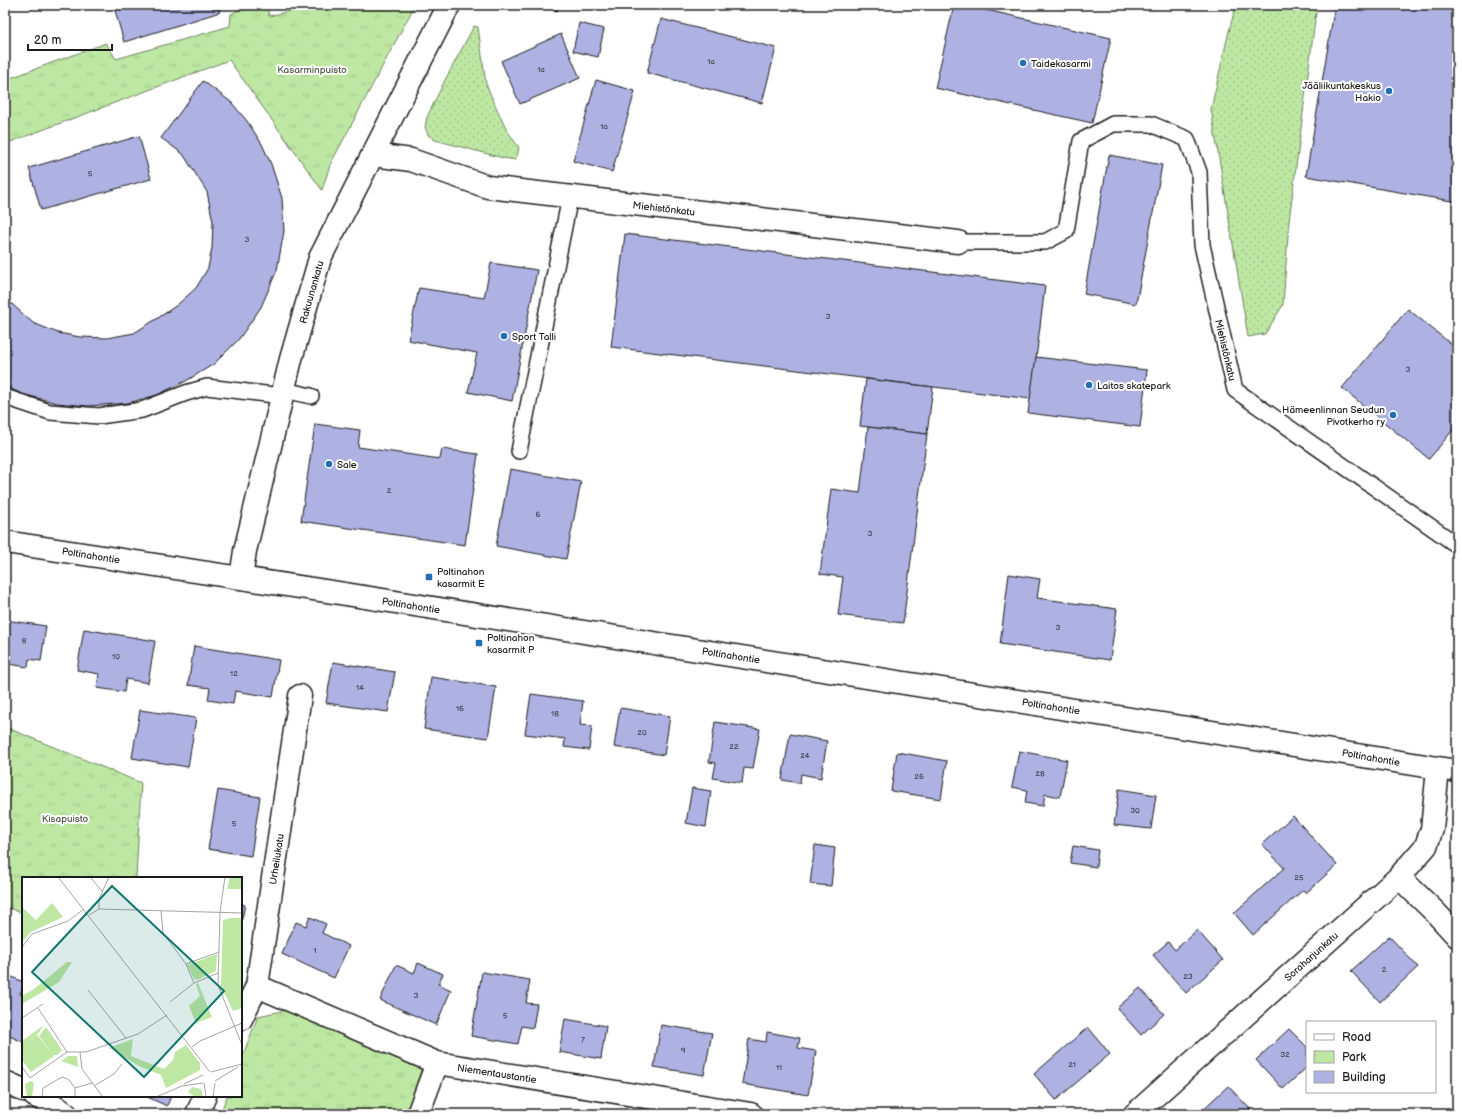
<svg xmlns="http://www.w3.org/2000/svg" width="1462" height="1119" font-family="'Balsamiq Sans',sans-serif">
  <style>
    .grass { fill: url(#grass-dots); stroke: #6d8260 }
    .park { fill: url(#park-tufts); stroke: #6d8260 }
    .building { fill: #adb2e3; stroke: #1c1c1c }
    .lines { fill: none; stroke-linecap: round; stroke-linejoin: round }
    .service-casing { stroke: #1c1c1c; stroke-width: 18 }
    .minor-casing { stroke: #1c1c1c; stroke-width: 25 }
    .secondary-casing { stroke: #1c1c1c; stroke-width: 25 }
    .service { stroke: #fff; stroke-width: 15 }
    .minor { stroke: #fff; stroke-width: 22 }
    .secondary { stroke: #fff; stroke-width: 22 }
    .poi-dot { fill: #1f6fb2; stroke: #fff; stroke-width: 1.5 }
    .labels { text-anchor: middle; stroke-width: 4; stroke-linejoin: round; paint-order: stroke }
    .number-label { font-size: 8px; fill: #40424e }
    .poi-label { font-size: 10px; fill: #1c1c1c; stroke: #fff; text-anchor: start }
    .park-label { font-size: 10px; fill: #4d5944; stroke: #fff }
    .street-label { font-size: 10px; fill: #1c1c1c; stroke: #fff }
    .inset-road { fill: none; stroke: #a4a4a4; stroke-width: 1 }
    .view { fill: #0f766e; fill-opacity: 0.15; stroke: #0f766e; stroke-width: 2 }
    .inset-edge { fill: none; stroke: #1c1c1c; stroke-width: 2 }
  </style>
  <defs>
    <pattern id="grass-dots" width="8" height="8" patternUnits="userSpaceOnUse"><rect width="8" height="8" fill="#bee7a3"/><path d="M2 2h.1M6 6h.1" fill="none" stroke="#a3c68c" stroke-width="1.8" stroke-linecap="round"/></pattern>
    <pattern id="park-tufts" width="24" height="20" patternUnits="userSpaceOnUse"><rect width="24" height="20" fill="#bee7a3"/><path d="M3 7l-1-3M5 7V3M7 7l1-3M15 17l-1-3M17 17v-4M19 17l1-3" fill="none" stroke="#a3c68c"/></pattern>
  </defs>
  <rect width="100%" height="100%" fill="#fff"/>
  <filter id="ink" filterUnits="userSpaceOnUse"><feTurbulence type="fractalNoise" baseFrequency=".025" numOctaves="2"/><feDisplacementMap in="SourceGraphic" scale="8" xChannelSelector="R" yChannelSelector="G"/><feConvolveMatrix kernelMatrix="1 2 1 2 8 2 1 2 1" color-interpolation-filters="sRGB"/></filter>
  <g filter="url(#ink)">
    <g class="grass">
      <polygon points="1236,5 1317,5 1289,221 1283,305 1265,334 1248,337 1211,109 1228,35"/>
      <polygon points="474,26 478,27 486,84 505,127 519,148 516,160 503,158 435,140 428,135 425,127 427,117 445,80"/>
    </g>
    <g class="park">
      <polygon points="316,5 415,5 330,165 322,190 229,60 5,144 5,80 106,43 116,59 230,26 231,14 239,10 267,6 269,16"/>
      <polygon points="5,727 141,783 136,878 23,878 23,914 5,906"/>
      <polygon points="287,1010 423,1065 406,1114 220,1114 227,1096 241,1096 241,1060 258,1016"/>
    </g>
    <g class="building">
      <polygon points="121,5 218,5 220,12 124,42 114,7"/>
      <polygon points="538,5 559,5 557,11"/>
      <polygon points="954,5 964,5 1111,38 1092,123 935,88"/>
      <polygon points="1335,5 1457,5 1457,202 1306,176"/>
      <polygon points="661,19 776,48 762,103 647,73"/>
      <polygon points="579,23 604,29 598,57 573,51"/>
      <polygon points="561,34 580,78 520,104 501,61"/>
      <polygon points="596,80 635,91 612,172 573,161"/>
      <polygon points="203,81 231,102 247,121 262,144 271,164 282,198 284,231 277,270 261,307 239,339 214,364 186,381 157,395 128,403 88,406 57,403 22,394 5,386 5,296 13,305 33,323 58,333 80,337 107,338 134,333 158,318 177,305 196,288 208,268 212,248 213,222 207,192 183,154 161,138"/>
      <polygon points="139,136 151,179 41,210 29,168"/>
      <polygon points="1109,155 1162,165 1136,304 1084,294"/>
      <polygon points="625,234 1045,286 1031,399 611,347"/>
      <polygon points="491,263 537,270 512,401 468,392 477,353 408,340 419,288 484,298"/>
      <polygon points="1408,309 1457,349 1457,425 1429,459 1342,388"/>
      <polygon points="1036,357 1147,370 1140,427 1028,413"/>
      <polygon points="866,379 933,387 927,434 860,426"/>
      <polygon points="315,424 360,430 358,447 440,459 442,449 478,454 465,545 301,521"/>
      <polygon points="868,427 927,434 903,623 838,615 843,577 820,574 831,489 860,493"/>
      <polygon points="510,469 581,482 566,559 496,546"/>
      <polygon points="1009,574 1040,579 1037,598 1117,609 1110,660 1000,644"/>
      <polygon points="5,620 46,626 41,661 29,659 28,667 8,664 10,654 5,653"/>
      <polygon points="84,629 155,641 148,683 126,679 124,692 97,688 99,674 77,670"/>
      <polygon points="194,646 279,660 273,697 235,691 233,704 208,700 210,688 188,685"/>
      <polygon points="333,662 395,672 388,712 326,703"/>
      <polygon points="431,677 496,687 488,738 424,729"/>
      <polygon points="531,694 583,701 580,725 592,726 589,750 564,747 565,739 525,734"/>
      <polygon points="620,708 670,716 664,755 614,747"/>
      <polygon points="140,710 196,718 188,767 132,758"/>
      <polygon points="715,722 760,729 753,769 744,768 742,783 713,778 716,763 709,762"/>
      <polygon points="790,734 827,741 821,778 801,774 800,783 782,780"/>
      <polygon points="1019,751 1067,760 1060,797 1045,794 1043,806 1025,803 1027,790 1012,787"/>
      <polygon points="897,752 947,761 941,799 891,791"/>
      <polygon points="692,788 711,791 706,827 686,823"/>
      <polygon points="1119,789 1156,795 1151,829 1114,825"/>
      <polygon points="218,790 260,797 251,856 208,849"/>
      <polygon points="1293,816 1337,865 1306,893 1303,890 1253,935 1234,913 1284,868 1262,844"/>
      <polygon points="815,845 835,848 831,886 810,884"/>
      <polygon points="1073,846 1098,850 1096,867 1070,863"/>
      <polygon points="241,904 245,905 241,923"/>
      <polygon points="310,917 326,924 322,933 349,946 334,978 282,954 296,922 306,926"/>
      <polygon points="1197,930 1223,960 1186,993 1153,955 1168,942 1175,950"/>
      <polygon points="1389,936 1418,967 1380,1002 1351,971"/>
      <polygon points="418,963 443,974 438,984 451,990 436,1025 380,1000 396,965 414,973"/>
      <polygon points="482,972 530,980 526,1003 537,1004 533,1028 522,1026 518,1044 471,1036"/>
      <polygon points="10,976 23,982 23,987 20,994 23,995 23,1042 5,1034 5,988"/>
      <polygon points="1140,988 1164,1014 1141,1035 1117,1008"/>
      <polygon points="565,1019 606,1026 601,1059 559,1052"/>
      <polygon points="661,1025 712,1033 704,1075 654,1067"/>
      <polygon points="1088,1027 1110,1054 1056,1100 1034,1074"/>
      <polygon points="1289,1029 1307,1047 1307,1067 1283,1089 1256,1060"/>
      <polygon points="767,1032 800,1038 798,1048 816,1051 808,1095 742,1084 749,1039 766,1042"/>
      <polygon points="1228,1086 1251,1110 1247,1114 1198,1114"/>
      <polygon points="145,1096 171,1096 167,1106"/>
    </g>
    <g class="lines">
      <defs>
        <g id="service">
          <polyline points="958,242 1045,242 1066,231 1081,141 1113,124 1151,124 1187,139 1199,172 1202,245 1235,390 1457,545"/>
          <polyline points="284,390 311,396"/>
          <polyline points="5,397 50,412 99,416 142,410 186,393 207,387 282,396"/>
          <polyline points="519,451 570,197"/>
        </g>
        <g id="minor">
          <polyline points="374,155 411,160 488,187 958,242"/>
          <polyline points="241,578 245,551 291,359 320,258 449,5"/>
          <polyline points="1399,877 1436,913 1457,936"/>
          <polyline points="257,986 437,1063 751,1114"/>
          <polyline points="241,1019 257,986 300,696"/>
          <polyline points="5,1082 23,1090"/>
          <polyline points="35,1096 55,1106 66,1114"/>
          <polyline points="197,1114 205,1096"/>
          <polyline points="418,1114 437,1063"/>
          <polyline points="1135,1114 1399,877 1426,846 1432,829 1438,769"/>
        </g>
        <polyline id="secondary" points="5,542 339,593 1457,771"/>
      </defs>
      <use href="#service" class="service-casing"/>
      <use href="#minor" class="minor-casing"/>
      <use href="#secondary" class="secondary-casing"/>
      <use href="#service" class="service"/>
      <use href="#minor" class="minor"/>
      <use href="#secondary" class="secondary"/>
    </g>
  </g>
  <g class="poi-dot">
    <circle cx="1023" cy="63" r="4"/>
    <circle cx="1389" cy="91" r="4"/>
    <circle cx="504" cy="336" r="4"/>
    <circle cx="1089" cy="385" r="4"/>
    <circle cx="1393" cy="415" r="4"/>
    <circle cx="329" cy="464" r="4"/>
    <rect x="425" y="573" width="8" height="8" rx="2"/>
    <rect x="475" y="639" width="8" height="8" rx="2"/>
  </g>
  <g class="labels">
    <g class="number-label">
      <text x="711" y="64">1a</text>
      <text x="541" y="72">1a</text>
      <text x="604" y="129">1a</text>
      <text x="90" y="176">5</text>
      <text x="247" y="242">3</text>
      <text x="828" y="319">3</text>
      <text x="1408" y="372">3</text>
      <text x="389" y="493">2</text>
      <text x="538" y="517">6</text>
      <text x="870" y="536">3</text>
      <text x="1058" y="630">3</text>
      <text x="24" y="643">8</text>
      <text x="116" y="659">10</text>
      <text x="234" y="676">12</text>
      <text x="360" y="690">14</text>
      <text x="460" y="711">16</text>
      <text x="555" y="716">18</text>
      <text x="642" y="735">20</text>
      <text x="734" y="749">22</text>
      <text x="805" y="758">24</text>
      <text x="1040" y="776">28</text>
      <text x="919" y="779">26</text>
      <text x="1135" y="813">30</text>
      <text x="234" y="826">5</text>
      <text x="1299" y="880">25</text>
      <text x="315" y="953">1</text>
      <text x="1384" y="972">2</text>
      <text x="1188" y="979">23</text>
      <text x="416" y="998">3</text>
      <text x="505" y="1018">5</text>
      <text x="583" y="1042">7</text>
      <text x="683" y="1053">9</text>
      <text x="1285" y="1057">32</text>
      <text x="1072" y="1067">21</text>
      <text x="779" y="1070">11</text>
    </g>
    <g class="poi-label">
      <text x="1031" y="67">Taidekasarmi</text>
      <text x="1381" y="89" text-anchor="end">Jääliikuntakeskus<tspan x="1381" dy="12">Hakio</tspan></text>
      <text x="512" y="340">Sport Talli</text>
      <text x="1097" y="389">Laitos skatepark</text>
      <text x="1385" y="413" text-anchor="end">Hämeenlinnan Seudun<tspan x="1385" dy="12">Pivotkerho ry</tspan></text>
      <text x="337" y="468">Sale</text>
      <text x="437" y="575">Poltinahon<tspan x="437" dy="12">kasarmit E</tspan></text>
      <text x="487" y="641">Poltinahon<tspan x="487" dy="12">kasarmit P</tspan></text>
    </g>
    <g class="park-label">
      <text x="312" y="73">Kasarminpuisto</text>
      <text x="65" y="822">Kisapuisto</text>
    </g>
    <g class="street-label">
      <text transform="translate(664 208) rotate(7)" y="4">Miehistönkatu</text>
      <text transform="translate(311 292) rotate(-74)" y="4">Rakuunankatu</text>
      <text transform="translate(1226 350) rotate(77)" y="4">Miehistönkatu</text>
      <text transform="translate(91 555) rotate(9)" y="4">Poltinahontie</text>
      <text transform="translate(411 605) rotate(9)" y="4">Poltinahontie</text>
      <text transform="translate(731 655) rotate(9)" y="4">Poltinahontie</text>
      <text transform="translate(1051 706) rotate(9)" y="4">Poltinahontie</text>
      <text transform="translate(1371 757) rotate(10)" y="4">Poltinahontie</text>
      <text transform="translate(276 859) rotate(-81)" y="4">Urheilukatu</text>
      <text transform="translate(1311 956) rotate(-42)" y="4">Soraharjunkatu</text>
      <text transform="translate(497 1073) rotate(9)" y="4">Niementaustantie</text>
    </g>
  </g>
  <g transform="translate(22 877)">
    <rect width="220" height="220" fill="#fff"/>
    <path d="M45 85H50L37 105 0 127V119L12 112ZM22 148 15 158 0 167V164ZM24 150 40 173 35 178H31L17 159ZM46 179H55L56 190 39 184ZM170 210 179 212 181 220H174L166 215Z" fill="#bee7a3"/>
    <path d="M30 26 41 40 9 55 0 65V30L14 43Z" fill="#bee7a3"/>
    <path d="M208 0H220V12H205ZM195 77 194 94 175 103 172 102 165 88ZM176 106 190 140 174 146 167 129 178 119 174 107ZM111 162 109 179 142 192 151 183 153 175 164 168 178 186V193L144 211 139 198 117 189 87 171ZM9 204 12 206 10 220H5L3 207Z" fill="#bee7a3"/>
    <path d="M209 41H220V131L211 134 199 109 201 43ZM15 158 32 179 9 195 0 183V167Z" fill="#bee7a3"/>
    <path class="inset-road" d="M36 0 188 195M68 0 80 14M203 0 198 35 196 108 220 168M77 32V22L87 0M139 34 141 56 164 87 172 106M67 38 77 32 220 36M0 70 10 57 46 44 62 32M164 87 197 75M66 113 104 161M148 125 172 106 196 96M16 131 45 175M0 141 21 127M170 170 178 164 220 146M58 175 60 192 81 220M0 190 8 201 45 175H64L116 157 145 138M189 195 220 187M193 204 216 190M182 206 184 220M162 207 181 198M72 209 92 197 100 187M53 211 70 206M20 220 21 211 40 200 46 202 53 211V220M134 220 160 209 181 206M191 220 193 206"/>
    <path class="view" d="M90 9 202 114 122 200 10 95Z"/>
    <rect width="220" height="220" class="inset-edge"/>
  </g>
  <rect width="1462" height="1119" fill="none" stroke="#fff" stroke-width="20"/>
  <rect x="10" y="10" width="1442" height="1099" fill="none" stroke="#1c1c1c" stroke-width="1.5" filter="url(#ink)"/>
  <rect x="1306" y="1021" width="130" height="72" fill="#ffffff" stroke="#a4a4a4"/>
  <rect x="1314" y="1034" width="20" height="6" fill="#ffffff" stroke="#a4a4a4"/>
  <text x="1342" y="1041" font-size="12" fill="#1c1c1c">Road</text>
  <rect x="1314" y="1051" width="20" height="12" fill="url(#park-tufts)" stroke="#a4a4a4"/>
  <text x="1342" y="1061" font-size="12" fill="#1c1c1c">Park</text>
  <rect x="1314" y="1071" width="20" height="12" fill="#adb2e3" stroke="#a4a4a4"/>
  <text x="1342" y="1081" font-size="12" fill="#1c1c1c">Building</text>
  <path d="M28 44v6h84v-6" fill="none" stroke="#1c1c1c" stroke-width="2"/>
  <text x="34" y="44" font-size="12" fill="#1c1c1c" stroke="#ffffff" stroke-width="3" paint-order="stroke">20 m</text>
</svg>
